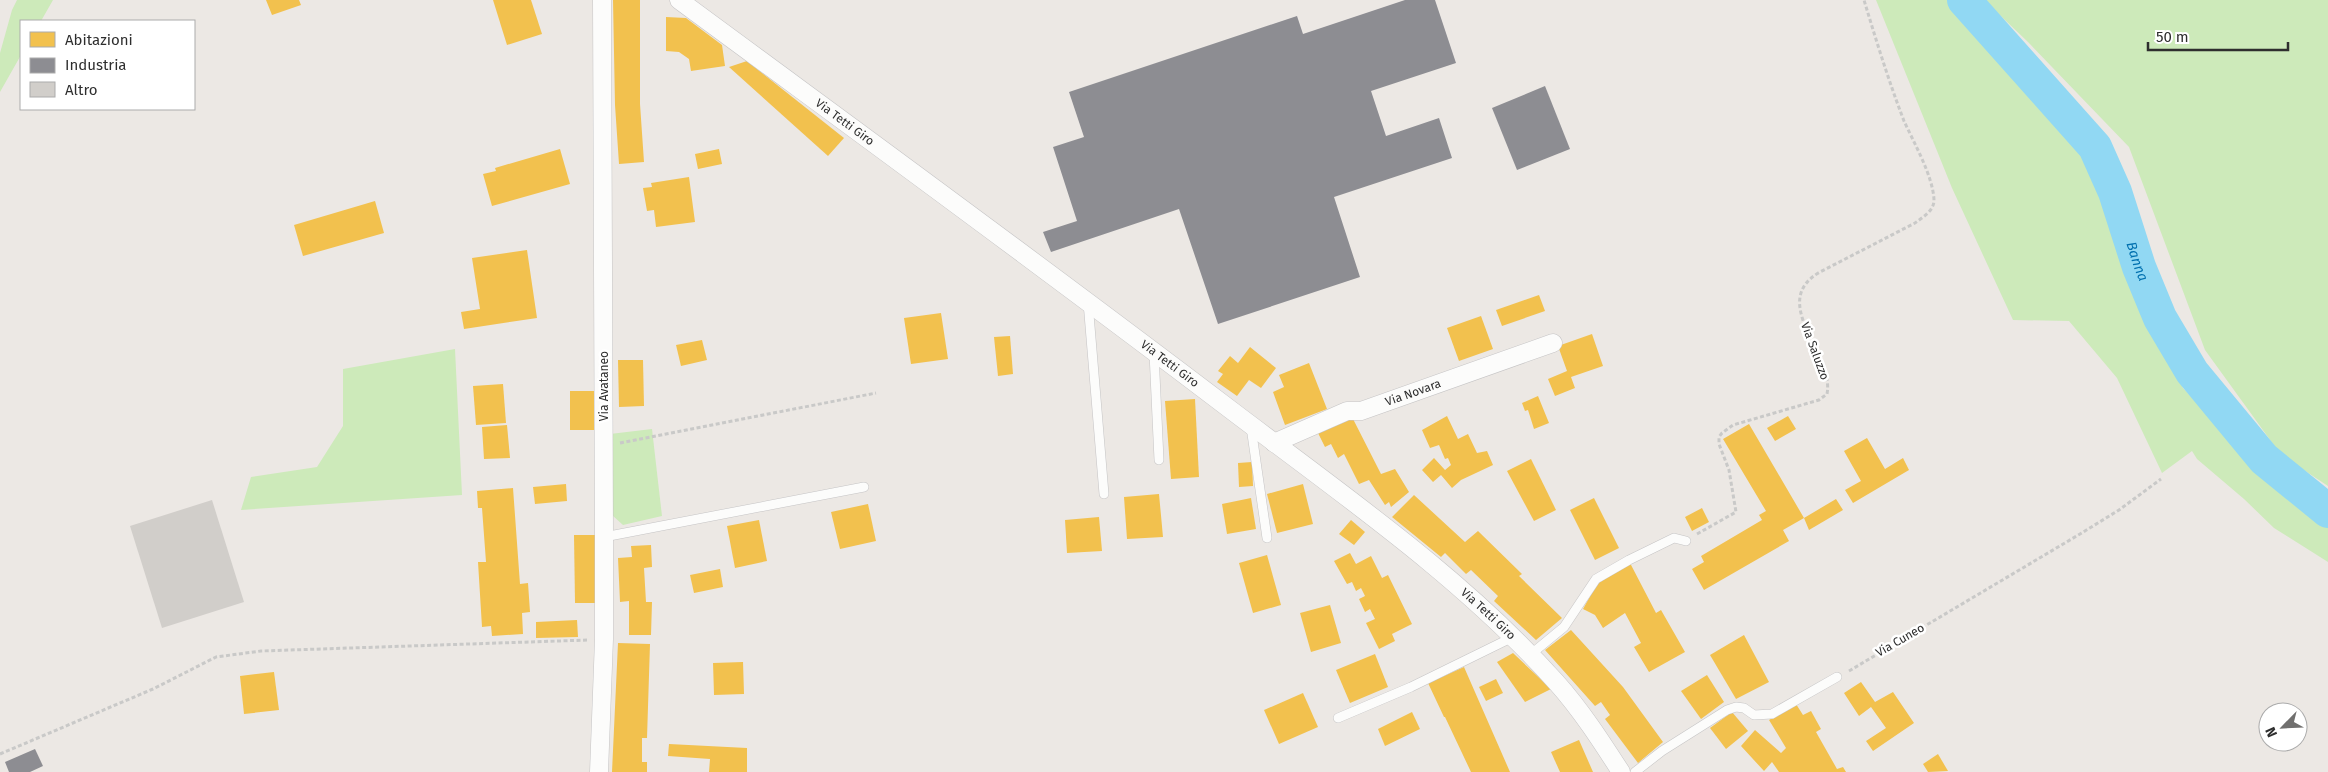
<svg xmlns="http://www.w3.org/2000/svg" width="2328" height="772" font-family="'Fira Sans',sans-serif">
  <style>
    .green { fill: #cdeaba }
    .homes { fill: #f2c14e }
    .industry { fill: #8d8d92 }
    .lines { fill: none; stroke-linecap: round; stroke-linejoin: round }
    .river { stroke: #91d8f3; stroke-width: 34 }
    .building { fill: #d1ceca }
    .service-casing { stroke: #c5c4c5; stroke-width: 10 }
    .minor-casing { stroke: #c5c4c5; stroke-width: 19 }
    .path { stroke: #c9c9c8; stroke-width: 3; stroke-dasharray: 4 2.5; stroke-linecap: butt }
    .service { stroke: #fcfcfb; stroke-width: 9 }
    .minor { stroke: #fcfcfb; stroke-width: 18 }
    .labels { text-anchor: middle; stroke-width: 5; stroke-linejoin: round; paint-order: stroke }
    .street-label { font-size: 12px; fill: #2e2e2e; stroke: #fff }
    .water-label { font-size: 14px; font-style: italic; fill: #0170af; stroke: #fff }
  </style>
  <rect width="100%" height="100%" fill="#ece8e4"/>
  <g class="green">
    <polygon points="17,0 53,0 41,21 21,21 21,55 0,92 0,53 12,10"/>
    <polygon points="1876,0 1948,0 1957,13 2052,106 2106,189 2143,295 2183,388 2260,471 2328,526 2328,562 2274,528 2244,499 2197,459 2192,451 2162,473 2117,378 2069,321 2013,320 1952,188"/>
    <polygon points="1984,0 2328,0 2328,486 2281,455 2205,350 2129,147 2028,42"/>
    <polygon points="455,349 462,495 241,510 251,477 317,467 343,426 343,369"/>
    <polygon points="652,429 662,516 623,525 612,515 610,434"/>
  </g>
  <g class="homes">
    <polygon points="266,0 299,0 301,5 272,15"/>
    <polygon points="493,0 531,0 542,34 507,45"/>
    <polygon points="613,0 640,0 640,104 644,162 619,164 615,105"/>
    <polygon points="666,17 686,18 722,45 725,66 691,71 689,59 679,52 666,51"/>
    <polygon points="747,61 844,138 828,156 729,67"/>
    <polygon points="560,149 570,184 492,206 483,174 496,171 495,168"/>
    <polygon points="719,149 722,164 698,169 695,154"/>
    <polygon points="689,177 695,222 656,227 654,210 647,211 643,188 652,187 651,183"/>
    <polygon points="375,201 384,233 303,256 294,225"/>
    <polygon points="527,250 537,318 464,329 461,312 480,309 472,258"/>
    <polygon points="1539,295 1545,311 1502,326 1496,310"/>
    <polygon points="941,313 948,359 911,364 904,318"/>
    <polygon points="1481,316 1493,349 1459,361 1447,328"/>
    <polygon points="1592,334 1603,366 1571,377 1575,388 1555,396 1548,379 1567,371 1558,346"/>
    <polygon points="1010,336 1013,374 998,376 994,337"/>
    <polygon points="702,340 707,360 681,366 676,345"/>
    <polygon points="1250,347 1276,368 1261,388 1249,380 1237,396 1217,382 1223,374 1218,371 1230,356 1238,363"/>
    <polygon points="618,360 643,360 644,406 619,407"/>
    <polygon points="1309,363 1327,409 1285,425 1273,392 1284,387 1279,375"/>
    <polygon points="503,384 506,423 476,425 473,386"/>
    <rect x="570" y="391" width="25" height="39"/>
    <polygon points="1538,396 1549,423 1534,429 1528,410 1525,411 1522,403"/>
    <polygon points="1195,399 1199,477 1171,479 1165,401"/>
    <polygon points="1351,415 1381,474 1395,469 1409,492 1391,507 1389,502 1385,505 1369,480 1359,484 1344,454 1338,458 1331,444 1325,447 1318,433"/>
    <polygon points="1447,416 1458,439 1468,434 1477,453 1487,451 1493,465 1461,480 1452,488 1441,475 1433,482 1422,470 1434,458 1445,470 1451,465 1448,458 1445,459 1439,445 1430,448 1422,430"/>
    <polygon points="1788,416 1796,429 1775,441 1767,428"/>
    <polygon points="1749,424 1804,518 1783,530 1789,541 1704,590 1692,569 1704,562 1701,556 1762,520 1759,515 1766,511 1723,439"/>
    <polygon points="507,425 510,458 484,459 482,427"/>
    <polygon points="1867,438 1885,469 1903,458 1909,470 1853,503 1845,490 1861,481 1844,451"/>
    <polygon points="1531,459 1556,510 1534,521 1507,471"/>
    <polygon points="1252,462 1253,486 1239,487 1238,463"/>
    <polygon points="566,484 567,501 535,504 533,487"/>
    <polygon points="1303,484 1313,524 1277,533 1267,494"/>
    <polygon points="513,488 520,584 528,583 530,612 522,613 523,634 492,636 491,626 482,627 478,562 486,562 482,508 478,508 477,491"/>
    <polygon points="1159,494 1163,537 1127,539 1124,497"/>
    <polygon points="1414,495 1465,542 1478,531 1522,574 1519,576 1562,618 1536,640 1494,601 1498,596 1471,570 1466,574 1445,553 1441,557 1392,517"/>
    <polygon points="1251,498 1256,529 1227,534 1222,504"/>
    <polygon points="1594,498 1619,548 1595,560 1570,510"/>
    <polygon points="1836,499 1843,510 1809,530 1804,518"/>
    <polygon points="868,504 876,541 840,549 831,512"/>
    <polygon points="1702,508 1709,522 1692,531 1685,517"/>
    <polygon points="1099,517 1102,551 1067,553 1065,520"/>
    <polygon points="759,520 767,561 735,568 727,526"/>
    <polygon points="1351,520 1365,532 1354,545 1339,534"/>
    <polygon points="574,535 595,535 595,603 575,603"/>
    <polygon points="651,545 652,567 644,568 646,602 652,602 651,635 629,635 629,601 620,602 618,558 632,557 631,546"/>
    <polygon points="1350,553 1356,564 1371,556 1382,578 1388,575 1412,624 1392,634 1395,641 1379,649 1366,623 1375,619 1370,609 1365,612 1359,599 1365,596 1361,588 1356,591 1352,582 1347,584 1334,561"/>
    <polygon points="1267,555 1281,605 1253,613 1239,563"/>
    <polygon points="1630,563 1656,613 1661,610 1685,652 1649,672 1634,647 1641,643 1625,613 1603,628 1595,615 1583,609 1597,584"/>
    <polygon points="720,569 723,587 694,593 690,575"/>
    <polygon points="1330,605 1341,643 1311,652 1300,613"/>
    <polygon points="577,620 578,637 536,638 536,622"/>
    <polygon points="1571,630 1623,687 1663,742 1638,763 1605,719 1610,715 1601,702 1595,706 1545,650"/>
    <polygon points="1744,635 1769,682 1736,699 1710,655"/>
    <polygon points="618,643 650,644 647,738 642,738 642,762 647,762 647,772 612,772"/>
    <polygon points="1513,653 1551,689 1525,702 1497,662"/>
    <polygon points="1375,654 1388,687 1350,703 1336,670"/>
    <polygon points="743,662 744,694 714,695 713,663"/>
    <polygon points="1464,667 1510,772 1471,772 1445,717 1444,717 1428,683"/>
    <polygon points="274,672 279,710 244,714 240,676"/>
    <polygon points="1707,675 1724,702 1701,719 1681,691"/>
    <polygon points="1496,679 1503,693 1486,701 1479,687"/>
    <polygon points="1861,682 1875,702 1893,692 1914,723 1873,751 1866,741 1886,728 1871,707 1859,716 1844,693"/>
    <polygon points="1303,693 1318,727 1279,744 1264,710"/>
    <polygon points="1796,704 1803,715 1811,711 1821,729 1816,732 1837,769 1843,767 1846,772 1779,772 1772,762 1764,771 1741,746 1755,730 1781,753 1786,748 1769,720"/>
    <polygon points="1412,712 1420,729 1385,746 1378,729"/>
    <polygon points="1732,712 1748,731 1726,749 1710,728"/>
    <polygon points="1579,740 1593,772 1560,772 1551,752"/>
    <polygon points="669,744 747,748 747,772 709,772 710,759 668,756"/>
    <polygon points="1938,754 1948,771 1928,772 1923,764"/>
  </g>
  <g class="industry">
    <polygon points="1405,0 1435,0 1456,63 1371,91 1386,136 1439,118 1452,158 1334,197 1360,277 1218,324 1179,209 1051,252 1043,232 1077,221 1053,147 1084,137 1069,92 1297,16 1303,34"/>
    <polygon points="1545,86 1570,149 1517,170 1492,108"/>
    <polygon points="35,749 43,766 30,772 9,772 5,762"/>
  </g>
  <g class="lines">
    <path class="river" id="s1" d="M1964 0 2095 147 2115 192 2139 267 2160 318 2192 372 2264 459 2328 511"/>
  </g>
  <polygon class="building" points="212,500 244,602 162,628 130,526"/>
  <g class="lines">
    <defs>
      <g id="service">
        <polyline points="1088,302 1104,494"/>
        <polyline points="1154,353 1159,460"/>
        <polyline points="1251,427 1267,538"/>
        <polyline points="604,537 864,487"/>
        <polyline points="1530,655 1564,627 1596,579 1629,560 1674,538 1686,541"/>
        <polyline points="1338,718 1411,687 1513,637"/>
        <polyline points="1635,772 1662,751 1727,710 1736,707 1744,708 1754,715 1772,714 1837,677"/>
      </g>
      <g id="minor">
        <path id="s2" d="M679 0C862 135 1046 269 1227 407 1340 493 1461 576 1556 682 1581 710 1601 741 1621 772"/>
        <path id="s3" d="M1274 443 1347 411H1361L1553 343"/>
        <polyline points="599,772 604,639 604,537 602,0"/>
      </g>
    </defs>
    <use href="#service" class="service-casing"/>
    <use href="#minor" class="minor-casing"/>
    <g class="path">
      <polyline points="620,443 876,393"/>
      <path d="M1697 534 1736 512 1729 470 1719 444V437L1722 433 1733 425 1819 400 1827 394C1835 355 1767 302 1820 272L1915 223C1923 217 1934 211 1934 200 1933 176 1914 143 1904 121 1889 82 1876 40 1864 0"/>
      <polyline points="1849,671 2080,534 2119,510 2161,479"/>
      <polyline points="0,754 153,689 216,657 261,651 588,640"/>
    </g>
    <use href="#service" class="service"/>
    <use href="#minor" class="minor"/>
  </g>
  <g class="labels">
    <g class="street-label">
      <text dy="4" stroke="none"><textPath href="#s2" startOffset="206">Via Tetti Giro</textPath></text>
      <text transform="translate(1815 351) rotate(70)" y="4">Via Saluzzo</text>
      <text dy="4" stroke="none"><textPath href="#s2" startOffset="611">Via Tetti Giro</textPath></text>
      <text transform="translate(604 386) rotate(-90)" y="4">Via Avataneo</text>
      <text dy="4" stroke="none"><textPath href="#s3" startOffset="149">Via Novara</textPath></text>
      <text dy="4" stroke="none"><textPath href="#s2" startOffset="1016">Via Tetti Giro</textPath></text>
      <text transform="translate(1900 640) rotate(-30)" y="4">Via Cuneo</text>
    </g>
    <g class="water-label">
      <text dy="5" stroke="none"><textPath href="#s1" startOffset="319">Banna</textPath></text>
    </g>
  </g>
  <rect x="20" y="20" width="175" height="90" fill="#ffffff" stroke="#ababab"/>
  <rect x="30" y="32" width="25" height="15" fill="#f2c14e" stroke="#ababab"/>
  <text x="65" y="45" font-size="15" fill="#2e2e2e">Abitazioni</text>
  <rect x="30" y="58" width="25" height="15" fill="#8d8d92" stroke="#ababab"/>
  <text x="65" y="70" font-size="15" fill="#2e2e2e">Industria</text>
  <rect x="30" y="82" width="25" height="15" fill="#d1ceca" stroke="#ababab"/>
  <text x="65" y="95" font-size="15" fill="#2e2e2e">Altro</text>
  <g transform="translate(2283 727) rotate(246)"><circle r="24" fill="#ffffff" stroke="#ababab"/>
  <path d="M0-4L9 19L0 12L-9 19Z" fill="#706f6e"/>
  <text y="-8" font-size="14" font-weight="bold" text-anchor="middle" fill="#2e2e2e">N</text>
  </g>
  <path d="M2148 42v8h140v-8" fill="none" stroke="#2e2e2e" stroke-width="2.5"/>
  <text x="2156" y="42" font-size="15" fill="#2e2e2e" stroke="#ffffff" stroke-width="4" paint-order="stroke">50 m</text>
</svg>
